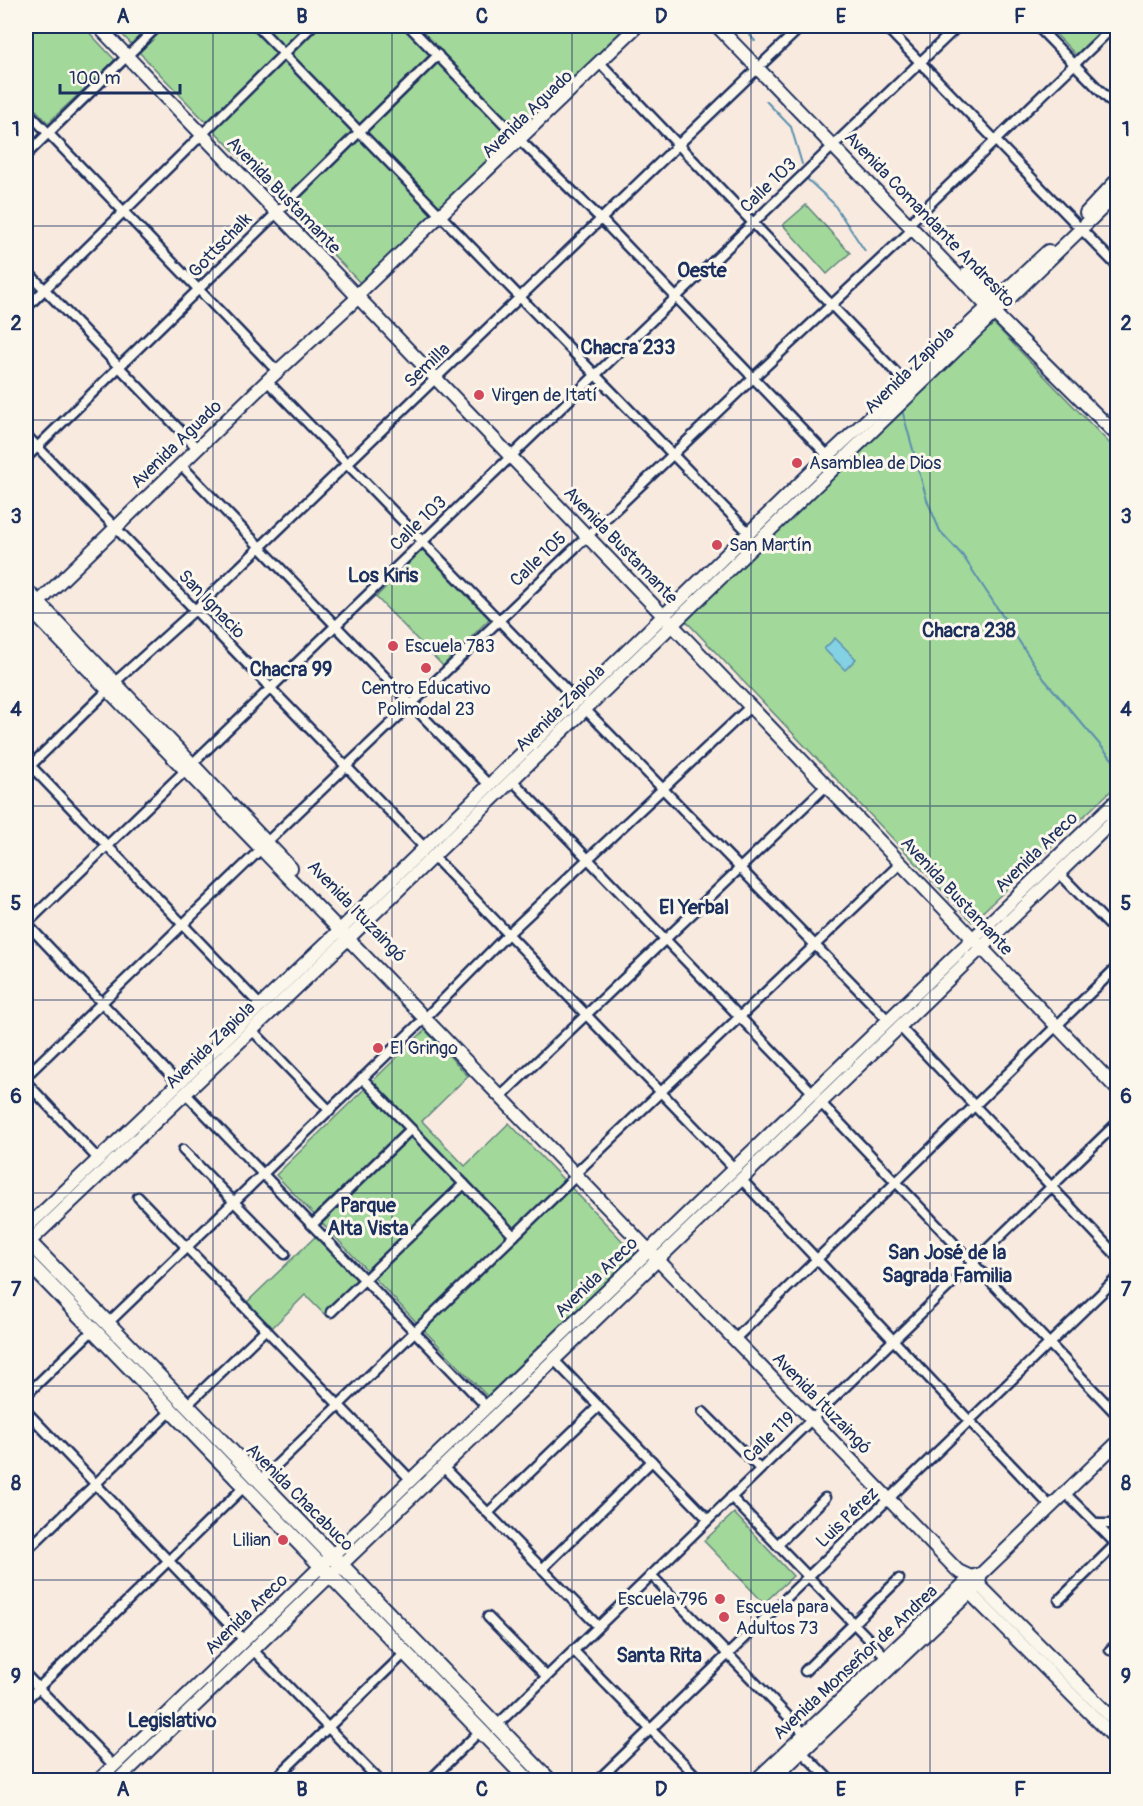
<svg xmlns="http://www.w3.org/2000/svg" width="1143" height="1806" font-family="Pangolin,sans-serif">
  <style>
    .green { fill: #a3d89b; stroke: #5f847c; stroke-width: 1.5 }
    .water { fill: #84d1e3; stroke: #5a90ae; stroke-width: 1.5 }
    .lines { fill: none; stroke-linecap: round; stroke-linejoin: round }
    .stream { stroke: #5a90ae; stroke-width: 2 }
    .street-casing { stroke: #1b2f5e; stroke-width: 13 }
    .secondary-casing { stroke: #1b2f5e; stroke-width: 16 }
    .primary-casing { stroke: #1b2f5e; stroke-width: 18 }
    .street { stroke: #fbf7ec; stroke-width: 8 }
    .secondary { stroke: #fbf7ec; stroke-width: 12 }
    .primary { stroke: #fbf7ec; stroke-width: 14 }
    .grid { fill: none; stroke: #1b2f5e; stroke-width: 1.5; stroke-opacity: 0.55 }
    .poi-dot { fill: #d1495b; stroke: #fbf7ec; stroke-width: 2 }
    .labels { text-anchor: middle; stroke-width: 6; stroke-linejoin: round; paint-order: stroke }
    .street-label { font-size: 18px; fill: #1b2f5e; stroke: #fbf7ec }
    .poi-label { font-size: 18px; fill: #1b2f5e; stroke: #fbf7ec; text-anchor: start }
    .neighbourhood-label { font-size: 20px; font-weight: bold; fill: #1b2f5e; stroke: #fbf7ec }
    .neatline { fill: none; stroke: #1b2f5e; stroke-width: 2 }
    .grid-label { font-size: 20px; text-anchor: middle; font-weight: bold; fill: #1b2f5e }
  </style>
  <rect width="100%" height="100%" fill="#f9eae0"/>
  <filter id="ink" filterUnits="userSpaceOnUse"><feTurbulence type="fractalNoise" baseFrequency=".0167" numOctaves="2"/><feDisplacementMap in="SourceGraphic" scale="12" xChannelSelector="R" yChannelSelector="G"/><feConvolveMatrix kernelMatrix="1 2 1 2 8 2 1 2 1" color-interpolation-filters="sRGB"/></filter>
  <g filter="url(#ink)">
    <g class="green">
      <polygon points="26,26 83,26 115,60 48,123 26,99"/>
      <polygon points="114,26 635,26 364,287"/>
      <polygon points="1048,26 1109,26 1077,56"/>
      <polygon points="806,205 850,253 827,274 783,225"/>
      <polygon points="991,321 1117,451 1117,785 972,922 685,620"/>
      <polygon points="423,549 490,618 443,666 376,597"/>
      <polygon points="425,1030 468,1076 422,1121 465,1166 509,1123 635,1254 487,1396 276,1175"/>
      <polygon points="317,1235 360,1280 324,1314 305,1295 271,1329 246,1303"/>
      <polygon points="734,1513 793,1576 764,1603 704,1541"/>
      <polygon points="350,1579 545,1780 536,1780 345,1583"/>
    </g>
    <polygon class="water" points="835,638 856,659 845,670 824,649"/>
    <g class="lines">
      <g class="stream">
        <polyline points="742,26 755,41"/>
        <polyline points="766,101 791,127 802,164"/>
        <polyline points="806,178 833,203 865,251"/>
        <polyline points="902,410 927,500 940,531 963,556 1044,679 1118,766"/>
      </g>
      <defs>
        <g id="street">
          <polyline points="257,26 441,216"/>
          <polyline points="409,26 520,140"/>
          <polyline points="885,26 1076,224"/>
          <polyline points="1037,26 1118,109"/>
          <polyline points="764,62 802,26"/>
          <polyline points="603,66 906,383"/>
          <polyline points="26,110 277,371"/>
          <polyline points="839,140 958,26"/>
          <polyline points="523,143 601,219 830,458"/>
          <polyline points="26,155 158,26"/>
          <polyline points="444,219 749,533"/>
          <polyline points="914,219 1114,26"/>
          <polyline points="1081,229 1118,267"/>
          <polyline points="26,270 197,448"/>
          <polyline points="26,308 312,26"/>
          <polyline points="267,381 576,700"/>
          <polyline points="26,435 424,847"/>
          <polyline points="26,458 438,55"/>
          <polyline points="180,464 489,785"/>
          <polyline points="115,682 195,610 758,68"/>
          <polyline points="585,709 888,1020"/>
          <polyline points="26,761 260,1005"/>
          <polyline points="26,770 108,690"/>
          <polyline points="512,780 812,1092"/>
          <polyline points="267,842 753,378 914,228"/>
          <polyline points="433,856 734,1168"/>
          <polyline points="1058,872 1118,934"/>
          <polyline points="26,923 178,1083"/>
          <polyline points="26,924 834,145"/>
          <polyline points="430,1013 508,934 751,706"/>
          <polyline points="899,1026 1118,1257"/>
          <polyline points="252,1030 330,1111"/>
          <polyline points="26,1076 261,849"/>
          <polyline points="362,1078 514,1236"/>
          <polyline points="26,1082 99,1160"/>
          <polyline points="185,1093 486,1406"/>
          <polyline points="501,1096 827,785"/>
          <polyline points="820,1102 1118,1416"/>
          <polyline points="183,1150 285,1254"/>
          <polyline points="579,1170 901,863"/>
          <polyline points="741,1179 1051,1507"/>
          <polyline points="138,1197 411,1480"/>
          <polyline points="312,1225 411,1129"/>
          <polyline points="331,1312 464,1184"/>
          <polyline points="107,1324 425,1018"/>
          <polyline points="735,1339 1118,966"/>
          <polyline points="555,1361 708,1519"/>
          <polyline points="26,1395 93,1330"/>
          <polyline points="186,1406 266,1329"/>
          <polyline points="26,1411 244,1640"/>
          <polyline points="703,1412 760,1469"/>
          <polyline points="444,1468 598,1626"/>
          <polyline points="259,1482 577,1175"/>
          <polyline points="1065,1493 1118,1546"/>
          <polyline points="731,1497 890,1661"/>
          <polyline points="488,1513 599,1406"/>
          <polyline points="1096,1524 1118,1524"/>
          <polyline points="777,1545 825,1498"/>
          <polyline points="26,1551 171,1411"/>
          <polyline points="542,1569 652,1461"/>
          <polyline points="651,1575 808,1737"/>
          <polyline points="1059,1600 1116,1544"/>
          <polyline points="488,1617 546,1676"/>
          <polyline points="253,1650 379,1780"/>
          <polyline points="573,1650 700,1780"/>
          <polyline points="1110,1650 1118,1643"/>
          <polyline points="805,1671 899,1579"/>
          <polyline points="26,1675 114,1766"/>
          <polyline points="26,1700 244,1487"/>
          <polyline points="496,1726 1118,1122"/>
          <polyline points="800,1750 830,1780"/>
          <polyline points="274,1780 405,1653"/>
          <polyline points="430,1780 480,1731"/>
          <polyline points="598,1780 1118,1277"/>
        </g>
        <g id="secondary">
          <polyline points="98,26 1118,1090"/>
          <polyline points="717,26 988,307 1118,436"/>
          <polyline points="1086,213 1118,179"/>
          <polyline points="967,273 999,305"/>
          <polyline points="26,589 291,868"/>
          <polyline points="26,605 958,1571 971,1577 1118,1724"/>
          <polyline points="33,608 267,381 354,301 356,296 637,26"/>
          <polyline points="26,1228 340,930 828,456 1048,251"/>
          <polyline points="26,1245 354,933 1118,193"/>
          <polyline points="966,1589 1118,1741"/>
          <polyline points="99,1780 1118,799"/>
          <polyline points="118,1780 1118,816"/>
          <polyline points="756,1780 971,1577 981,1574 1118,1442"/>
          <polyline points="772,1780 979,1584 980,1578"/>
        </g>
        <g id="primary">
          <polyline points="26,1239 549,1780"/>
          <polyline points="26,1260 528,1780"/>
        </g>
      </defs>
      <use href="#street" class="street-casing"/>
      <use href="#secondary" class="secondary-casing"/>
      <use href="#primary" class="primary-casing"/>
      <use href="#street" class="street"/>
      <use href="#secondary" class="secondary"/>
      <use href="#primary" class="primary"/>
    </g>
  </g>
  <path class="grid" d="M213 26V1780M392 26V1780M572 26V1780M751 26V1780M930 26V1780M26 226H1118M26 420H1118M26 613H1118M26 806H1118M26 1000H1118M26 1193H1118M26 1386H1118M26 1580H1118"/>
  <g class="poi-dot">
    <circle cx="479" cy="395" r="6"/>
    <circle cx="797" cy="463" r="6"/>
    <circle cx="717" cy="545" r="6"/>
    <circle cx="393" cy="646" r="6"/>
    <circle cx="426" cy="668" r="6"/>
    <circle cx="378" cy="1048" r="6"/>
    <circle cx="283" cy="1540" r="6"/>
    <circle cx="720" cy="1599" r="6"/>
    <circle cx="724" cy="1617" r="6"/>
  </g>
  <g class="labels">
    <g class="street-label">
      <text transform="translate(527 114) rotate(-44)" y="6">Avenida Aguado</text>
      <text transform="translate(768 185) rotate(-44)" y="6">Calle 103</text>
      <text transform="translate(284 195) rotate(46)" y="6">Avenida Bustamante</text>
      <text transform="translate(930 219) rotate(46)" y="6">Avenida Comandante Andresito</text>
      <text transform="translate(220 245) rotate(-46)" y="6">Gottschalk</text>
      <text transform="translate(427 365) rotate(-44)" y="6">Semilla</text>
      <text transform="translate(909 370) rotate(-44)" y="6">Avenida Zapiola</text>
      <text transform="translate(176 444) rotate(-44)" y="6">Avenida Aguado</text>
      <text transform="translate(418 523) rotate(-44)" y="6">Calle 103</text>
      <text transform="translate(621 545) rotate(46)" y="6">Avenida Bustamante</text>
      <text transform="translate(538 559) rotate(-44)" y="6">Calle 105</text>
      <text transform="translate(212 604) rotate(46)" y="6">San Ignacio</text>
      <text transform="translate(560 708) rotate(-44)" y="6">Avenida Zapiola</text>
      <text transform="translate(1036 852) rotate(-44)" y="6">Avenida Areco</text>
      <text transform="translate(957 896) rotate(47)" y="6">Avenida Bustamante</text>
      <text transform="translate(357 911) rotate(46)" y="6">Avenida Ituzaingó</text>
      <text transform="translate(210 1045) rotate(-44)" y="6">Avenida Zapiola</text>
      <text transform="translate(596 1277) rotate(-44)" y="6">Avenida Areco</text>
      <text transform="translate(822 1403) rotate(46)" y="6">Avenida Ituzaingó</text>
      <text transform="translate(769 1437) rotate(-44)" y="6">Calle 119</text>
      <text transform="translate(300 1497) rotate(45)" y="6">Avenida Chacabuco</text>
      <text transform="translate(847 1517) rotate(-44)" y="6">Luis Pérez</text>
      <text transform="translate(246 1614) rotate(-44)" y="6">Avenida Areco</text>
      <text transform="translate(855 1662) rotate(-43)" y="6">Avenida Monseñor de Andrea</text>
    </g>
    <g class="poi-label">
      <text x="491" y="401">Virgen de Itatí</text>
      <text x="809" y="469">Asamblea de Dios</text>
      <text x="729" y="551">San Martín</text>
      <text x="405" y="652">Escuela 783</text>
      <text x="426" y="694" text-anchor="middle">Centro Educativo<tspan x="426" dy="21">Polimodal 23</tspan></text>
      <text x="390" y="1054">El Gringo</text>
      <text x="271" y="1546" text-anchor="end">Lilian</text>
      <text x="708" y="1605" text-anchor="end">Escuela 796</text>
      <text x="736" y="1613">Escuela para<tspan x="736" dy="21">Adultos 73</tspan></text>
    </g>
    <g class="neighbourhood-label">
      <text x="702" y="277">Oeste</text>
      <text x="628" y="354">Chacra 233</text>
      <text x="383" y="582">Los Kiris</text>
      <text x="969" y="637">Chacra 238</text>
      <text x="291" y="676">Chacra 99</text>
      <text x="694" y="914">El Yerbal</text>
      <text x="368" y="1212">Parque<tspan x="368" dy="23">Alta Vista</tspan></text>
      <text x="947" y="1259">San José de la<tspan x="947" dy="23">Sagrada Familia</tspan></text>
      <text x="659" y="1662">Santa Rita</text>
      <text x="172" y="1727">Legislativo</text>
    </g>
  </g>
  <rect width="1143" height="1806" fill="none" stroke="#fbf7ec" stroke-width="66"/>
  <path d="M60 84v9h120v-9" fill="none" stroke="#1b2f5e" stroke-width="3"/>
  <text x="69" y="84" font-size="18" fill="#1b2f5e" stroke="#fbf7ec" stroke-width="4.5" paint-order="stroke">100 m</text>
  <rect x="33" y="33" width="1077" height="1740" class="neatline"/>
  <g class="grid-label">
    <text x="123" y="23">A</text>
    <text x="302" y="23">B</text>
    <text x="482" y="23">C</text>
    <text x="661" y="23">D</text>
    <text x="841" y="23">E</text>
    <text x="1020" y="23">F</text>
    <text x="16" y="136">1</text>
    <text x="1126" y="136">1</text>
    <text x="16" y="330">2</text>
    <text x="1126" y="330">2</text>
    <text x="16" y="523">3</text>
    <text x="1126" y="523">3</text>
    <text x="16" y="716">4</text>
    <text x="1126" y="716">4</text>
    <text x="16" y="910">5</text>
    <text x="1126" y="910">5</text>
    <text x="16" y="1103">6</text>
    <text x="1126" y="1103">6</text>
    <text x="16" y="1296">7</text>
    <text x="1126" y="1296">7</text>
    <text x="16" y="1490">8</text>
    <text x="1126" y="1490">8</text>
    <text x="16" y="1683">9</text>
    <text x="1126" y="1683">9</text>
    <text x="123" y="1796">A</text>
    <text x="302" y="1796">B</text>
    <text x="482" y="1796">C</text>
    <text x="661" y="1796">D</text>
    <text x="841" y="1796">E</text>
    <text x="1020" y="1796">F</text>
  </g>
</svg>
